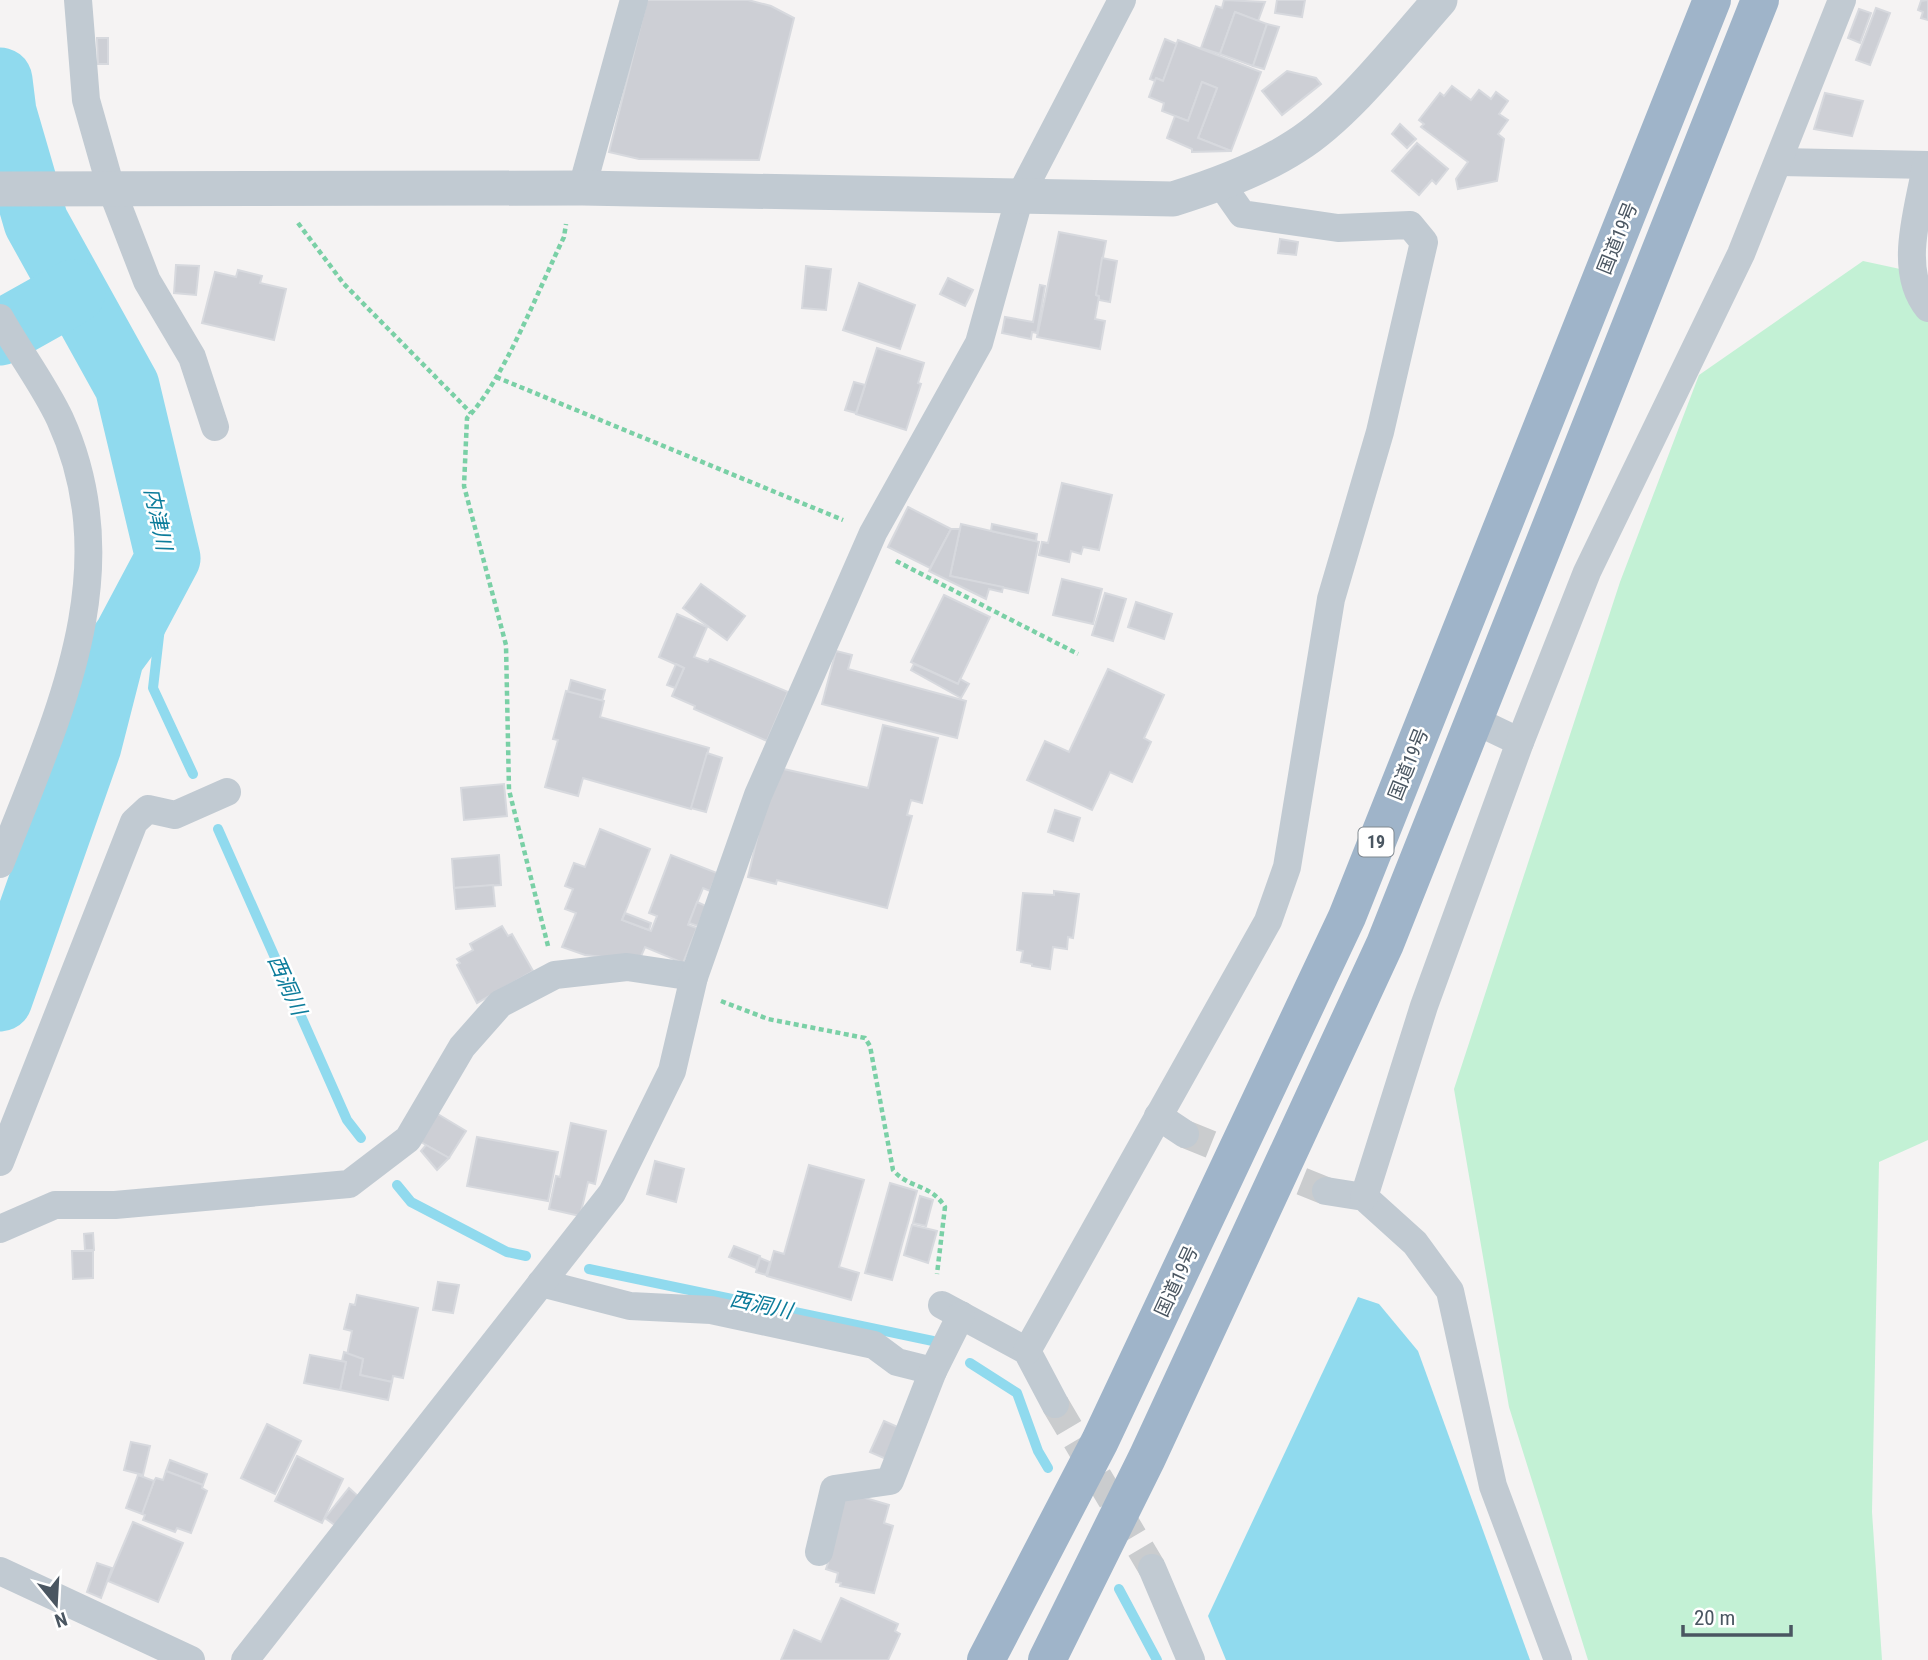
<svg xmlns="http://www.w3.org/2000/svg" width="1928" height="1660" font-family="'Roboto Condensed','Noto Sans JP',sans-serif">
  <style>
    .green { fill: #c3f1d5 }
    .water { fill: #90daee }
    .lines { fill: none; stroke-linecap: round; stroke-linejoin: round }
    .stream { stroke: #90daee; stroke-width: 10 }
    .river { stroke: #90daee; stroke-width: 65 }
    .building { fill: #cdcfd5; stroke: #d7d9de; stroke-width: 2 }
    .minor-tunnel { stroke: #caccce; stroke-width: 28; stroke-dasharray: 28 14; stroke-linecap: butt }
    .path { stroke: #7ad0a6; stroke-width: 4.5; stroke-dasharray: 5 3.5; stroke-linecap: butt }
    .minor { stroke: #c1cad2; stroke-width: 28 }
    .tertiary { stroke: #c1cad2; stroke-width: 35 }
    .trunk { stroke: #9fb4c9; stroke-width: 38 }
    .labels { text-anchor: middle; stroke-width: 5; stroke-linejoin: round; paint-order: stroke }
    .shield { fill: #fff; stroke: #808990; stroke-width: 2 }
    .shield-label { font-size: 18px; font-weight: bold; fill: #4a5661 }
    .street-label { font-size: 19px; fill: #4a5661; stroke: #fff }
    .water-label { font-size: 21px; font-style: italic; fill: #0c7c9b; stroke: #fff }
  </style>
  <rect width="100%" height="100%" fill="#f5f3f3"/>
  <polygon class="green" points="1863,261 1928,275 1928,1140 1879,1162 1872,1512 1882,1660 1588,1660 1509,1407 1454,1089 1620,582 1699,375"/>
  <polygon class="water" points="1358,1297 1379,1304 1418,1351 1530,1660 1226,1660 1208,1616"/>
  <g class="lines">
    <g class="stream">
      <polyline points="168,558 153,688 193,774"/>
      <polyline points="218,829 347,1120 361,1138"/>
      <polyline points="397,1185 411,1202 507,1252 526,1256"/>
      <polyline points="589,1269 933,1341"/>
      <polyline points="970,1363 1017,1393 1038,1451 1048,1468"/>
      <polyline points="1119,1589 1157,1660"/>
    </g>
    <g class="river">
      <polyline points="0,80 4,112 36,222 127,386 168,558 126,637 112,656 89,746 0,999"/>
      <polyline points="0,333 73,292"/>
    </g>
  </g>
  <g class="building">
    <polygon points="647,0 748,0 771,6 794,18 759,160 639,159 609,152"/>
    <polygon points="1224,0 1265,2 1258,21 1235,12 1220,54 1201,48 1216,6 1222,8"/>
    <polygon points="1277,0 1305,0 1302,17 1275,13"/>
    <polygon points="1928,0 1928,20 1921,18 1923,12 1918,10 1921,1"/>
    <polygon points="1876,8 1890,13 1870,65 1856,60"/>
    <polygon points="1859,9 1871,13 1860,43 1848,38"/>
    <polygon points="1235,12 1267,24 1253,66 1220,54"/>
    <polygon points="1267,24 1279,27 1264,69 1253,66"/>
    <polygon points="97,38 108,38 108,64 98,64"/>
    <polygon points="1165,39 1177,44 1163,81 1156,78 1155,81 1150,79"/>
    <polygon points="1178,40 1261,72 1231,151 1198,138 1217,88 1202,82 1188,121 1162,111 1164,103 1149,97 1156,78 1163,81"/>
    <polygon points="1287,71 1316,78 1321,84 1282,115 1262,91"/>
    <polygon points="1202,82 1217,88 1198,138 1231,151 1192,152 1192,149 1167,138 1175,116 1188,121"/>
    <polygon points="1452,86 1471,100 1479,90 1491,99 1496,92 1508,101 1499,114 1508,120 1498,134 1504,139 1497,181 1458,189 1456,179 1468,162 1421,127 1424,124 1419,120 1440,93 1444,96"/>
    <polygon points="1825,93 1863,101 1852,136 1814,129"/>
    <polygon points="1400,124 1416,139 1407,148 1392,134"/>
    <polygon points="1417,143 1448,169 1436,184 1432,180 1419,195 1392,171"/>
    <polygon points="1059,232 1106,241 1096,295 1099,296 1095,319 1105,321 1100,349 1037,337"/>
    <polygon points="1280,239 1298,242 1296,255 1278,253"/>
    <polygon points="1102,258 1117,261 1110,302 1099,300 1099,296 1096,295"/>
    <polygon points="176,265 199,266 196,295 174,293"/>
    <polygon points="806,266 831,269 826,310 802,308"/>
    <polygon points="238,270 262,276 260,283 286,289 274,340 202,323 215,272 236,277"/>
    <polygon points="948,278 973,290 965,306 940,294"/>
    <polygon points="859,283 915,305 900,349 843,330"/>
    <polygon points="1040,285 1045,286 1037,333 1032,332 1031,339 1002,333 1005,317 1033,322"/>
    <polygon points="877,348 924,363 918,383 921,384 906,430 856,414"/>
    <polygon points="854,382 865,385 856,413 845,410"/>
    <polygon points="1062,483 1112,495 1099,550 1083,547 1081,554 1071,551 1069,562 1039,555 1042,542 1048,543"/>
    <polygon points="908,507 951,529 930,568 888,547"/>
    <polygon points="961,524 1039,542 1028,593 950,576"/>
    <polygon points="992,524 1037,534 1036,541 991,531"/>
    <polygon points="951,529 960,529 950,576 1003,587 1002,592 989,589 986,599 929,571"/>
    <polygon points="1062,579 1102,589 1093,624 1053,615"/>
    <polygon points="701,584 745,616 727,640 683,608"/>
    <polygon points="1105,593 1126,599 1113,641 1092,635"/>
    <polygon points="944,595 990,617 958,684 911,662"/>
    <polygon points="1136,602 1172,614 1164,639 1128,627"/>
    <polygon points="677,614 707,627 694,657 708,662 710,659 788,692 767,741 694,709 695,706 672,696 684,668 659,657"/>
    <polygon points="836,651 852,655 848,669 966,701 957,738 822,704"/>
    <polygon points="676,664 684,668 675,688 667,685"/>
    <polygon points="914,664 958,684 960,679 969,684 961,698 911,670"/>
    <polygon points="1108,669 1164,695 1144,738 1151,742 1132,782 1110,772 1092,810 1027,780 1045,741 1069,752"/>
    <polygon points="571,680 605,690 602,701 568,692"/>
    <polygon points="566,691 604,701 600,717 709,748 691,809 583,778 578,796 545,787 558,740 553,739"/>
    <polygon points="883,725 938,738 922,803 911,800 907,815 912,816 887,908 777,880 776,884 748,877 767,796 779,768 868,788"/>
    <polygon points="707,753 722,758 706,812 691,808"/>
    <polygon points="504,784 507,816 464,820 461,788"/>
    <polygon points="1055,810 1080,818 1073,841 1048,832"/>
    <polygon points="600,829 650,849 622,920 651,931 657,916 649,913 671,855 717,873 710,891 703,888 688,925 697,928 683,963 645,947 639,961 585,955 562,947 576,913 565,909 573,889 565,886 574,863 585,867"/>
    <polygon points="499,855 501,885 454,888 452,859"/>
    <polygon points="493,885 495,906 456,909 454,888"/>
    <polygon points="1054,891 1079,894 1073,938 1068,937 1067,949 1053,947 1050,969 1032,966 1032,964 1021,962 1023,951 1017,950 1023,893 1054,895"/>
    <polygon points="697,902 706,906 698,926 689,923"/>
    <polygon points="625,913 651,923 649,930 622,920"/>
    <polygon points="502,926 508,936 512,934 533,971 477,1003 457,965 460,963 457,959 473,950 470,944"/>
    <polygon points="436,1113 466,1131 449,1158 419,1141"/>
    <polygon points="571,1123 606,1131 595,1184 588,1182 580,1216 549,1209 556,1176 560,1177"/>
    <polygon points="477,1137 558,1152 548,1201 467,1186"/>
    <polygon points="426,1145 449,1158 437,1170 421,1151"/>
    <polygon points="655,1161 684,1169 676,1202 647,1194"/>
    <polygon points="809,1165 864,1180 839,1267 859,1273 851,1300 767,1276 774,1251 784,1254"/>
    <polygon points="890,1183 917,1191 892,1280 865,1273"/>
    <polygon points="920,1196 933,1200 926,1226 913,1223"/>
    <polygon points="912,1225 937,1231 928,1263 904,1255"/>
    <polygon points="93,1233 94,1250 85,1250 84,1234"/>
    <polygon points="734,1246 760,1256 756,1268 729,1257"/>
    <polygon points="72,1251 93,1251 93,1278 73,1279"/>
    <polygon points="760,1258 770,1262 766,1275 756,1272"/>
    <polygon points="438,1282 459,1285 453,1313 433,1310"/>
    <polygon points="357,1295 418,1308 403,1378 393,1376 392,1382 360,1375 363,1359 347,1355 352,1331 344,1329 350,1304 355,1305"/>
    <polygon points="344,1352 363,1359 360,1375 392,1382 388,1400 340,1390 346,1362 342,1361"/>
    <polygon points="310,1355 346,1362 340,1390 304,1383"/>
    <polygon points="884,1421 900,1428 886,1459 870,1452"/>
    <polygon points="267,1424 301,1441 275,1494 241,1478"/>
    <polygon points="131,1442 150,1446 143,1475 124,1470"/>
    <polygon points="297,1456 343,1479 322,1523 275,1501"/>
    <polygon points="170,1460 207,1474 203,1485 166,1471"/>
    <polygon points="166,1471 203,1485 202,1488 207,1491 191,1533 177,1528 175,1532 143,1520 145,1515 142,1514 154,1481 156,1478 163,1480"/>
    <polygon points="138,1475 154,1481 142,1514 126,1508"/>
    <polygon points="349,1488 359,1497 336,1526 325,1518"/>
    <polygon points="845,1492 889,1505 884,1523 893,1526 874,1593 840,1586 841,1583 836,1582 838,1573 826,1569 828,1563 824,1562"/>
    <polygon points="133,1522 183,1543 158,1602 108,1581"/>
    <polygon points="97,1563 112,1568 101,1598 87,1592"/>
    <polygon points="841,1598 898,1624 895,1631 900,1634 888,1660 781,1660 794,1630 821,1642"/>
  </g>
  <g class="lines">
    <g class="minor-tunnel">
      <polyline points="1185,1134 1326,1191"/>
      <polyline points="1055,1404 1152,1568"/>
    </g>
    <g class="path">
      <polyline points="298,223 344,284 471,413"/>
      <polyline points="496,377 843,520"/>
      <polyline points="896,561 1078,654"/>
      <path d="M548 946 509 790 506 645 464 486 467 418C504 380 539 288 564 237L566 224"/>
      <path d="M721 1001 768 1019 865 1038 870 1046 893 1170C909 1189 930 1183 945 1207L937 1274"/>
    </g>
    <g class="minor">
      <polyline points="78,0 86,100 111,188 147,281 192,357 215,427"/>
      <polyline points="1780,162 1928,165"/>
      <path d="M1926 166C1919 209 1897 270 1928 308"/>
      <polyline points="582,188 634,0"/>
      <path d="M0 318C19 352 44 385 60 419 130 573 56 719 0 864"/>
      <polyline points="1474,720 1520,742"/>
      <polyline points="1158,1116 1185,1134"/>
      <polyline points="0,1162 134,822 148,809 175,815 227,792"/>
      <polyline points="1326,1191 1364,1197 1415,1243 1450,1291 1493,1486 1558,1660"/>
      <polyline points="1364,1197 1424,1006 1520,742 1587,572 1741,254 1842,0"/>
      <polyline points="0,1229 55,1205 115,1205 349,1184 408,1139 462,1047 500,1004 555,975 627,967 694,977"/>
      <polyline points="541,1283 630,1306 711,1310 874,1345 897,1362 933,1371"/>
      <polyline points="942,1305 1027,1351 1055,1404"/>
      <polyline points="1027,1351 1268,921 1287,867 1331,599 1380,432 1424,242 1410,225 1338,228 1242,214 1221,184"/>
      <polyline points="819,1552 834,1489 890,1481 933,1371 961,1315"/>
      <polyline points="1152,1568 1191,1660"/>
      <polyline points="0,1571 191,1660"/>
      <polyline points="245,1660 612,1193 672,1071 694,977 758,795 873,533 979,343 1020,196 1122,0"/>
    </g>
    <path class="tertiary" d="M0 189 582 188 1173 199C1215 186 1259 170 1296 146 1346 115 1400 45 1440 0"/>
    <g class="trunk">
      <polyline points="986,1660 1100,1441 1347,917 1712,0"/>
      <polyline points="1047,1660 1147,1458 1385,944 1760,0"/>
    </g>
  </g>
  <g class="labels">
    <rect class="shield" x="1358.5" y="827.5" width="35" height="29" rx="5"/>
    <g class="shield-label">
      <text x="1376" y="848">19</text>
    </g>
    <g class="street-label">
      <text transform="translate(1617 238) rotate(-68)" y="7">国道19号</text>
      <text transform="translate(1408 764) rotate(-68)" y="7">国道19号</text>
      <text transform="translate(1176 1281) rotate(-65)" y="7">国道19号</text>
    </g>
    <g class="water-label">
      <text transform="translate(158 519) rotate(78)" y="7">内津川</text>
      <text transform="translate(287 985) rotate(66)" y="7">西洞川</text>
      <text transform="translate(761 1305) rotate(12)" y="7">西洞川</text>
    </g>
  </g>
  <g transform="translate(56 1604) rotate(162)" stroke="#ffffff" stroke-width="5" paint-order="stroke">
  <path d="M0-5L12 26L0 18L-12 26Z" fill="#4a5661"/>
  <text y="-10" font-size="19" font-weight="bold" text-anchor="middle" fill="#4a5661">N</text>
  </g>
  <path d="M1683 1625v10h108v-10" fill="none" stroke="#4a5661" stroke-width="3.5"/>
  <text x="1694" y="1625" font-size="21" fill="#4a5661" stroke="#ffffff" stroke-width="5" paint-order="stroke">20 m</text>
</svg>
